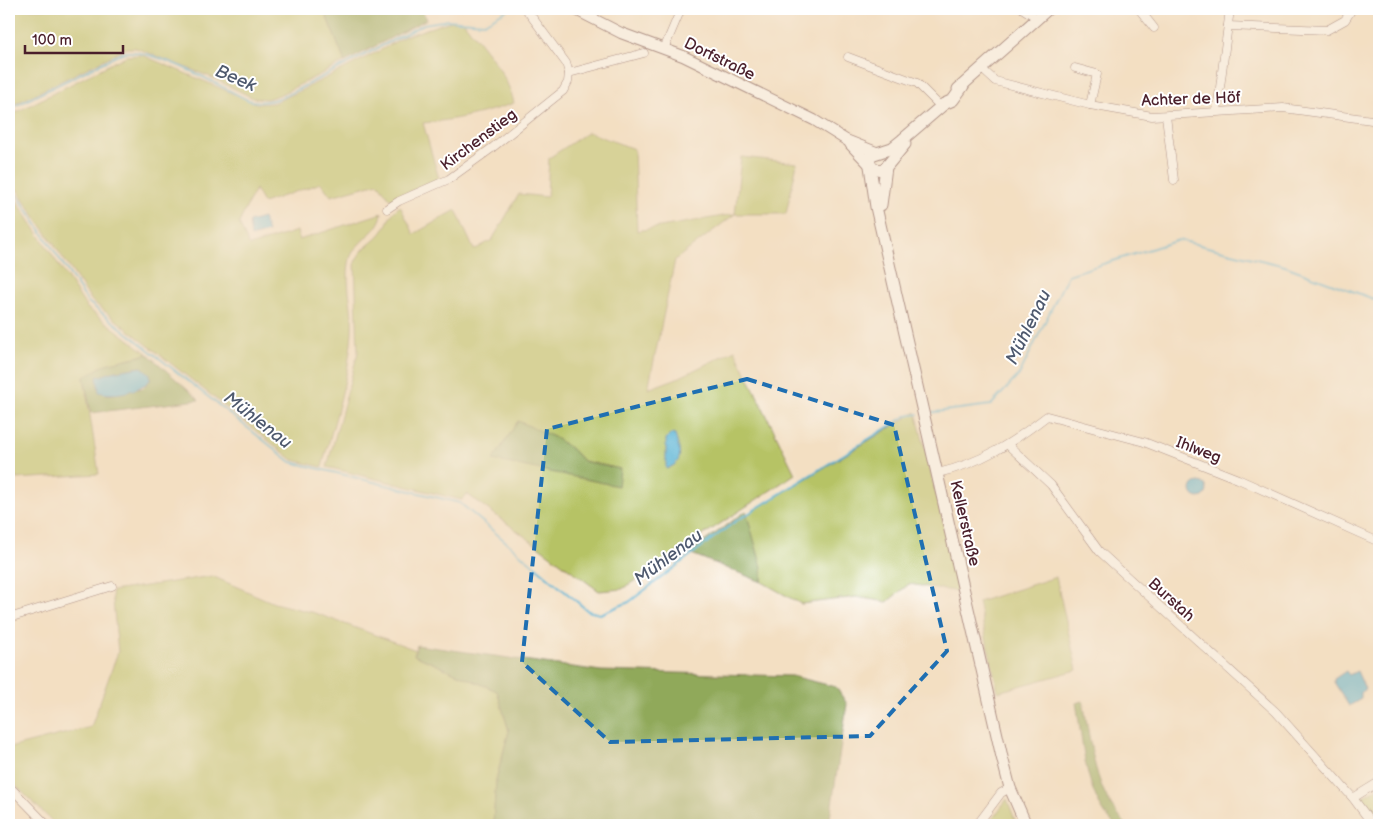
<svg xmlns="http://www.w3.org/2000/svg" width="1388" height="834" font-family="'Balsamiq Sans',sans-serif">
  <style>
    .green { fill: #b6c365; stroke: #807148; fill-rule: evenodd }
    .forest { fill: #90a95a; stroke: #6d6442; fill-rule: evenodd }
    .water { fill: #54b1d2; stroke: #4f687e }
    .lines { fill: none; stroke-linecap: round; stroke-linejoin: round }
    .stream { stroke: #54b1d2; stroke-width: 2 }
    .minor-casing { stroke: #633c42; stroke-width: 9 }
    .tertiary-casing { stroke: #633c42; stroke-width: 12 }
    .secondary-casing { stroke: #633c42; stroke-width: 13 }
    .minor { stroke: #fff; stroke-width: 8 }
    .tertiary { stroke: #fff; stroke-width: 10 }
    .secondary { stroke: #fff; stroke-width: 11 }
    .marked { fill: none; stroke: #1f6fb2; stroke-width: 4; stroke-dasharray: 10 6; stroke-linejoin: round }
    .labels { text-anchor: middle; stroke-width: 4; stroke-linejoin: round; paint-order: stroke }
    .street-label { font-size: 16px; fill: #4a1f2b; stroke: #fff }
    .water-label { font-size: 18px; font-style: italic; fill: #4e596e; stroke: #fff }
  </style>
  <rect width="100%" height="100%" fill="#fff"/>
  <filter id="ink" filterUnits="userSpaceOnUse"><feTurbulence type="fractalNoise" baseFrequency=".02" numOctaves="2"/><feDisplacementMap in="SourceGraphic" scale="10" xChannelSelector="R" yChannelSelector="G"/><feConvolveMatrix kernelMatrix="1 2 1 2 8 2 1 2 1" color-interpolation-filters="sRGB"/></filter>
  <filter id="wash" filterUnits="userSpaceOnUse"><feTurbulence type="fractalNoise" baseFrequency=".0096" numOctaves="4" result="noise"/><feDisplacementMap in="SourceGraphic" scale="20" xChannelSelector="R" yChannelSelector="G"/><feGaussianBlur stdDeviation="1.12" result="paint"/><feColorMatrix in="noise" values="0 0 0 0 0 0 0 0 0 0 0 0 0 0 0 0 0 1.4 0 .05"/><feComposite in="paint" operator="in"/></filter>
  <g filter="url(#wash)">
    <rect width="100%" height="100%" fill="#f3dfc2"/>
    <g class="green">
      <polygon points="9,9 337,9 326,15 345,62 279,95 267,99 253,98 213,78 136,48 127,48 9,107"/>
      <path d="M451 21H463C482 46 507 72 514 103 483 114 455 120 423 123L439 179 391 200 378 183 331 196 321 183 263 203 255 189 239 223 249 246 297 231 299 240 382 213C380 234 352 241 349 263 345 286 354 309 352 332 349 378 334 422 322 467L293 460 92 301 16 188 9 182V116L126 56 142 55 258 104 273 103 296 93 381 50 405 36Z"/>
      <path d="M588 132 634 149 637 231 735 214 741 157 797 163 786 214H735L675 260 648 389 680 377 735 350 795 474 622 589 599 591 467 494 462 500 327 467 358 352 355 262C363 245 373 244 382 232 390 221 387 217 400 206L414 234 456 210 474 250 492 240 519 194 547 197 549 158ZM518 421 572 449 583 461 620 469 494 460Z"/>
      <polygon points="9,193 16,200 87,308 148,354 106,364 84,377 99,474 16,479 9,429"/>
      <polygon points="916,412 960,592 909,584 887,602 856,597 801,604 762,582 762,568 746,515"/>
      <polygon points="212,576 274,603 315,613 416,650 414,655 497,691 509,731 496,780 493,825 56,825 9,779 9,748 91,727 118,652 112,591"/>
      <polygon points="1056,577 1077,670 998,692 978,602"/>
      <polygon points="1379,787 1379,825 1359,799"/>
      <polygon points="1007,799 1017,825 988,825"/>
    </g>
    <g class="forest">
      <polygon points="337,9 421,9 427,19 345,62 326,15"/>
      <path d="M148 354 199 400 91 413 84 377 106 364ZM142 367 150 374V380L143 388 107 395 116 371Z"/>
      <polygon points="518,421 554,437 572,449 583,461 620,469 618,486 493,460"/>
      <polygon points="746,511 762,568 762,582 689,553"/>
      <polygon points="417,645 601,671 792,676 836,687 847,704 829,825 493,825 496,780 509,731 497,691 414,655"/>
      <path d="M1083 701C1091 743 1094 794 1127 825H1115C1084 796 1083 742 1076 703Z"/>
    </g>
    <g class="water">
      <polygon points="263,218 268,232 251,237 249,222"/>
      <path d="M142 367 150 374V380C140 391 114 397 99 392L97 377 116 371Z"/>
      <path d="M671 434 675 435C680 452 685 462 666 469V439Z"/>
      <circle cx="1199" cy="490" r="8"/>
      <polygon points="1346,671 1349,675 1357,671 1365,689 1361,692 1361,699 1349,706 1334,682 1334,679"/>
    </g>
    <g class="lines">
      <g class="stream">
        <path d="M9 109 122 53C149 45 222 87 248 100 262 104 274 101 287 95L424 24 448 20 484 23 509 9"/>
        <polyline points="9,189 18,196 88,302 291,462 460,503 588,611 600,614 629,602 733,523 906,416 918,414"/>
        <polyline points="928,413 991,405 1019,375 1068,275 1179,240 1285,266 1379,301"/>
      </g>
    </g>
  </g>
  <g filter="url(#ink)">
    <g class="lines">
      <defs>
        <g id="minor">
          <polyline points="526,9 566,63 569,73"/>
          <polyline points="1023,9 1037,18"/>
          <polyline points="1139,9 1154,28"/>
          <polyline points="1228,26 1327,30 1345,20 1352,9"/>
          <polyline points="664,49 681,9"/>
          <polyline points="848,57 917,83 941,107"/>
          <polyline points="1075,68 1097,74 1090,105"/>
          <polyline points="982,69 995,81 1090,105 1152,116 1283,108 1379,121"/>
          <polyline points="1217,111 1230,9"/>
          <polyline points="1166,116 1174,180"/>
          <polyline points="387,209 399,201 449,179 492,148 563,91 568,82 569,73 644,53"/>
          <polyline points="1008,445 1051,485 1099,551 1276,712 1353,798 1373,825"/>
          <path d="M938 473C981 463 1012 443 1047 416L1144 442 1238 479 1379 542"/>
          <polyline points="9,618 112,586"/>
          <polyline points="9,786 47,825"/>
          <polyline points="1353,798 1379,782"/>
          <polyline points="977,825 1001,793 1010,788"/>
        </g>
        <g id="tertiary">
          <polyline points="574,9 621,33 683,56 814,120 846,140 876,152"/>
          <polyline points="850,144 869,164"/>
        </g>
        <g id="secondary">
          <polyline points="958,89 1048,9"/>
          <polyline points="870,166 876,207 1002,757 1010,788 1026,825"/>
          <polyline points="886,167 881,170 872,168 869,161 871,155 892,148 902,140 944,104 953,100 963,86"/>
          <polyline points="881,205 886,167 905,144"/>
        </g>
      </defs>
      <use href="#minor" class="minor-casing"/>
      <use href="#tertiary" class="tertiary-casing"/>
      <use href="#secondary" class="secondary-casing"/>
      <use href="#minor" class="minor"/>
      <use href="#tertiary" class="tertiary"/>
      <use href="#secondary" class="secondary"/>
    </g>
  </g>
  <path d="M0 0H1388V834H0ZM747 379 894 425 947 651 870 736 610 742 522 662 547 429Z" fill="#f3dfc2" fill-opacity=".55" fill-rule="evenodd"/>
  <path class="marked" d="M747 379 894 425 947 651 870 736 610 742 522 662 547 429Z"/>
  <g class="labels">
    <g class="street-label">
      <text transform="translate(720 58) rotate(26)" y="6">Dorfstraße</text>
      <text transform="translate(1191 98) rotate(-2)" y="6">Achter de Höf</text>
      <text transform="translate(478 139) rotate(-37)" y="6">Kirchenstieg</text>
      <text transform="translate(1199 449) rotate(21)" y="6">Ihlweg</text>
      <text transform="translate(966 523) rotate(77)" y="6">Kellerstraße</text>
      <text transform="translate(1172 599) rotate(42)" y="6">Burstah</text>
    </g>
    <g class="water-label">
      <text transform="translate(236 78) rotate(23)" y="6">Beek</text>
      <text transform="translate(1028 327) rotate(-64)" y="6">Mühlenau</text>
      <text transform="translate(258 420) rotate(38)" y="6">Mühlenau</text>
      <text transform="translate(668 557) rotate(-37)" y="6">Mühlenau</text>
    </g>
  </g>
  <rect width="1388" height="834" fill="none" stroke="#fff" stroke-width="30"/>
  <path d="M25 45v8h98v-8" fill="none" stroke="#4a1f2b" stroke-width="2.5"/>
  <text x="32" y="45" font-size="15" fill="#4a1f2b" stroke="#ffffff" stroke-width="4" paint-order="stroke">100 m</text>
</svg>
